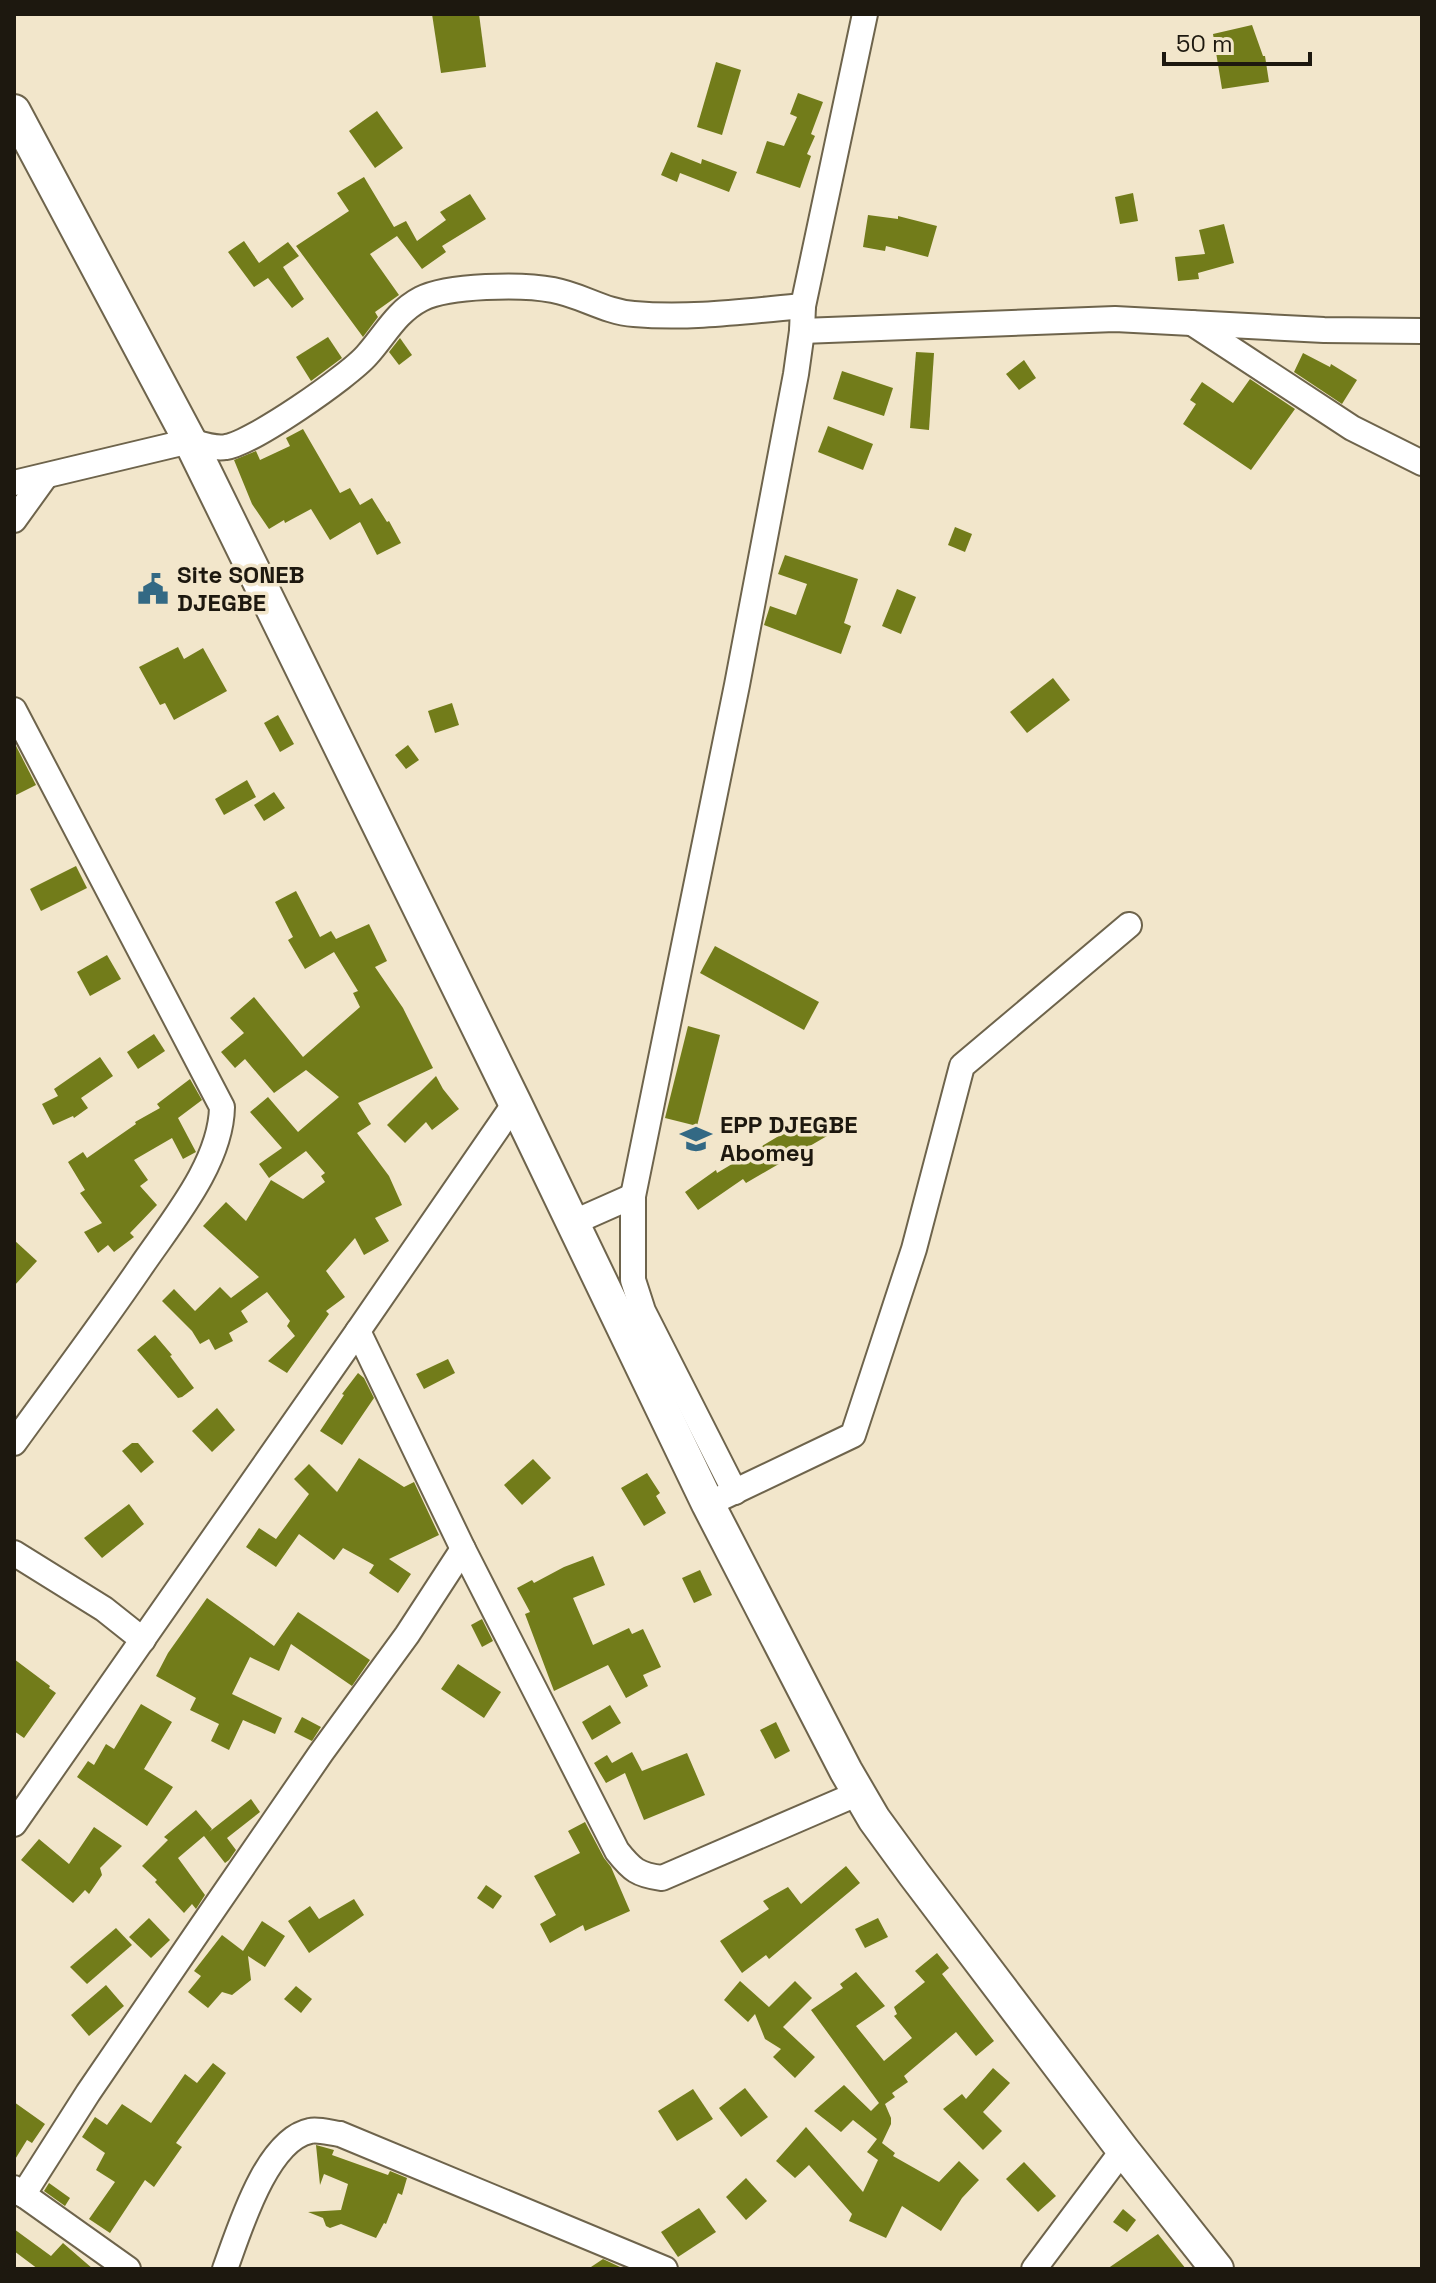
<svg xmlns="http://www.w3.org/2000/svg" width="1436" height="2283" font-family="'Space Grotesk',sans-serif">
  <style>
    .building { fill: #727c1a }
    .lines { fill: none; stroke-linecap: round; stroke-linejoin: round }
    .street-casing { stroke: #6e644c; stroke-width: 28 }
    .secondary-casing { stroke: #6e644c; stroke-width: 36 }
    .street { stroke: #fff; stroke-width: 24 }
    .secondary { stroke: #fff; stroke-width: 32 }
    .labels { text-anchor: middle; stroke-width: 7; stroke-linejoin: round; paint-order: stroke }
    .poi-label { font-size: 24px; font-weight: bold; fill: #1d180f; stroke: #f2e6cb; text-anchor: start }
  </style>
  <rect width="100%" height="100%" fill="#f2e6cb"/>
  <g class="building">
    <polygon points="432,14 479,14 486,67 441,73"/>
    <polygon points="1252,25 1263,56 1265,56 1269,82 1222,89 1213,34"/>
    <polygon points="716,62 741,70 722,135 697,127"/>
    <polygon points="798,93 823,102 811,134 815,136 807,154 811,156 800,188 756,173 767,141 784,146 797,117 790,114"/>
    <polygon points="377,111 403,148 375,168 349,131"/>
    <polygon points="671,152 701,164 702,159 737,172 729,192 680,173 677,182 661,175"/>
    <polygon points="364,177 394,227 406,221 417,241 446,220 440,212 470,194 486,219 442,246 446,252 422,269 397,236 370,254 399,295 375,312 378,317 363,337 296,246 349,211 337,193"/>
    <polygon points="1133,193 1138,221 1120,224 1115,197"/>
    <polygon points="868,215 898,219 898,216 937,226 928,257 886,246 885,251 863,247"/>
    <polygon points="1224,224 1234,263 1198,273 1199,279 1178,281 1175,257 1205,254 1199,230"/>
    <polygon points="244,241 259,263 288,242 299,256 283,267 304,299 292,308 268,278 254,287 228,252"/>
    <polygon points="328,337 342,358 311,381 296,357"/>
    <polygon points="400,338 412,355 399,365 389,352"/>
    <polygon points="916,352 934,353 929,430 910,428"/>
    <polygon points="1303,353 1330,367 1331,364 1357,380 1342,404 1294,372"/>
    <polygon points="1024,360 1036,378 1019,390 1006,374"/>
    <polygon points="842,371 893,388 884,416 833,399"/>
    <polygon points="1250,379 1295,409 1251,470 1183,424 1196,404 1190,400 1202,382 1233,403"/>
    <polygon points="828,426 873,444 863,470 818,452"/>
    <polygon points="303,429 340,493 350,488 360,505 372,498 387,522 389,521 401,543 377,555 360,522 330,540 311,509 285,523 284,520 269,529 252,504 234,460 256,451 260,460 290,446 286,438"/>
    <polygon points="955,527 972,534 965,552 948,545"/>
    <polygon points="785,555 858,579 844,623 851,626 841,654 764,625 770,606 796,615 807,584 778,574"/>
    <polygon points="897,589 916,597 901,634 882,626"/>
    <polygon points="178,647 184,659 203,648 227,691 174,720 165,703 160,705 139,667"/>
    <polygon points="1053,678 1070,700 1027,733 1010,712"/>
    <polygon points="452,703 459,725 435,733 428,711"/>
    <polygon points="278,715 294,744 280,752 264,723"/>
    <polygon points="14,742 36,785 14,796"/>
    <polygon points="408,745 419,760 406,769 395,755"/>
    <polygon points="247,780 256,797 224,815 215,799"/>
    <polygon points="274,792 285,808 264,821 254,805"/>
    <polygon points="76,866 87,888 41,911 30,889"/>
    <polygon points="296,891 320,937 331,931 336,939 369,924 387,961 375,967 403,1008 433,1068 358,1103 371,1124 357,1133 389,1176 402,1205 375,1218 389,1241 364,1255 355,1238 326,1271 345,1297 326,1311 329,1314 287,1373 268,1361 295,1336 287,1326 290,1321 267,1292 241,1311 248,1322 229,1333 233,1341 215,1350 209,1339 200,1344 192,1331 162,1301 174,1289 195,1311 220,1287 231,1298 259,1277 203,1226 226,1202 246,1221 271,1180 303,1199 325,1182 321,1176 325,1173 306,1151 269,1178 259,1164 282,1148 250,1112 268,1097 298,1132 339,1097 306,1070 274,1093 245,1059 235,1068 221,1052 244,1033 230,1018 254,997 303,1057 360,1007 353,993 358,991 334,952 305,969 288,940 293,937 275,902"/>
    <polygon points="715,946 819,1002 804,1030 700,973"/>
    <polygon points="107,955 121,979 90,996 77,972"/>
    <polygon points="688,1026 720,1035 697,1126 665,1118"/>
    <polygon points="154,1034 165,1051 138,1069 127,1052"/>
    <polygon points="100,1057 113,1076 81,1098 88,1108 74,1118 73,1116 53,1125 42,1104 58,1096 54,1089"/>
    <polygon points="436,1076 443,1089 459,1109 432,1130 426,1122 405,1143 387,1125"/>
    <polygon points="190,1079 202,1100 178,1118 196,1152 183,1159 172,1138 134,1160 148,1180 140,1186 157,1205 130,1233 134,1237 114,1252 108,1245 98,1253 84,1232 102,1223 80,1193 85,1190 68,1162 83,1152 87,1158 136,1124 135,1122 160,1108 157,1104"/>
    <polygon points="814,1115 827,1136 746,1183 743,1179 698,1210 685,1192 716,1170 717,1173"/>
    <polygon points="14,1240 37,1261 14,1286"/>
    <polygon points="155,1335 172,1355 170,1356 194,1388 182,1397 178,1398 137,1350"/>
    <polygon points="448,1359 455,1373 424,1389 416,1374"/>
    <polygon points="358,1373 364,1378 374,1398 342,1445 320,1431 344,1395 342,1394"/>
    <polygon points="217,1408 235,1430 212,1452 192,1431"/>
    <polygon points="132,1443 138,1443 154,1462 141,1473 122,1451"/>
    <polygon points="359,1458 404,1487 414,1482 439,1535 389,1559 411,1574 398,1593 369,1573 374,1565 343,1548 334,1560 299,1534 276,1567 246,1547 259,1528 276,1539 309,1494 294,1479 309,1464 337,1492"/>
    <polygon points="533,1459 551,1478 522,1505 504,1485"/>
    <polygon points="647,1473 660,1493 656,1496 666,1513 644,1526 621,1488"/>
    <polygon points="129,1504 144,1524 102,1558 84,1538"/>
    <polygon points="593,1556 605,1585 573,1598 593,1645 629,1628 632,1634 643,1629 661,1667 643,1675 648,1686 626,1698 608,1665 554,1691 525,1614 530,1612 517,1588 532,1580 534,1583 564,1567"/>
    <polygon points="700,1570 712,1595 694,1603 682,1578"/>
    <polygon points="207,1598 274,1646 298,1612 370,1660 352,1686 291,1644 279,1671 250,1657 232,1694 282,1718 275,1734 243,1720 229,1750 211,1741 219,1724 190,1710 196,1698 156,1676 168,1653"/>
    <polygon points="482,1619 493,1641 482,1647 471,1625"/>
    <polygon points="14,1659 50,1686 49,1688 56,1693 24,1738 14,1731"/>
    <polygon points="458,1664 501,1692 484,1718 441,1689"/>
    <polygon points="141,1704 172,1722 144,1769 173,1787 147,1826 77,1777 88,1761 94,1765 106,1744 114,1749"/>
    <polygon points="610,1705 621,1723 592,1740 582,1722"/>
    <polygon points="302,1717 321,1727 312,1741 294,1732"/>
    <polygon points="776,1722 790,1751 775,1759 760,1730"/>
    <polygon points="632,1752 642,1771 687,1753 705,1795 644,1820 625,1773 606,1783 594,1763 607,1755 612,1763"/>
    <polygon points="251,1799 260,1812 227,1838 236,1850 229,1860 225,1863 204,1836 178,1858 205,1895 196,1909 192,1904 184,1913 155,1882 157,1880 142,1866 168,1840 164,1837 196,1810 212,1829 209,1832"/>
    <polygon points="585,1822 604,1858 611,1867 630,1911 585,1931 583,1925 550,1943 540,1924 556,1915 534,1876 580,1853 568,1831"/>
    <polygon points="94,1827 122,1846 100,1868 102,1875 89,1894 85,1890 73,1903 21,1860 39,1839 69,1864"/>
    <polygon points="846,1866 860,1883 769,1959 766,1955 742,1973 720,1941 769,1909 763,1901 788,1887 801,1904"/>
    <polygon points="486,1885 502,1896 493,1909 477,1898"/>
    <polygon points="354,1899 364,1915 309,1953 288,1921 310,1906 319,1919"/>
    <polygon points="149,1918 170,1940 151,1958 129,1937"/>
    <polygon points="878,1918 888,1937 865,1948 855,1929"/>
    <polygon points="262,1921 285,1936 265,1967 248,1956 251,1980 232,1995 222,1992 208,2008 188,1992 201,1976 194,1971 222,1935 243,1951"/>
    <polygon points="116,1928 132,1945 87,1984 70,1967"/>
    <polygon points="937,1953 949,1968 942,1974 994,2041 976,2056 956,2032 904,2076 908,2082 892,2093 895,2097 885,2104 891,2118 891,2124 882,2143 895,2153 893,2156 939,2182 959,2161 979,2180 962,2198 941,2231 902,2206 886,2238 849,2221 852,2214 809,2165 795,2178 776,2161 806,2127 863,2192 878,2160 867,2152 877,2139 853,2120 841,2132 814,2111 844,2085 871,2111 879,2103 811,2010 843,1988 840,1984 856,1972 885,2006 856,2026 884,2061 912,2038 894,2016 897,2014 894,2007 925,1982 915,1971"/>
    <polygon points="740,1981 769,2007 795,1981 812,1998 783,2027 815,2057 795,2078 773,2057 781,2049 765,2039 755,2014 748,2022 724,2000"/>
    <polygon points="106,1985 124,2006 89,2036 71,2015"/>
    <polygon points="296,1986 312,1999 301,2013 284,1999"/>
    <polygon points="213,2063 226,2073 176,2143 182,2147 154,2187 145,2180 110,2233 89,2219 115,2182 96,2170 105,2153 82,2137 95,2117 107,2125 122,2104 151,2123 185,2074 197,2083"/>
    <polygon points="993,2068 1010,2083 983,2112 1002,2131 983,2150 943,2109 962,2094 966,2099"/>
    <polygon points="745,2088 768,2117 741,2137 719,2108"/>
    <polygon points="693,2089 713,2119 677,2141 658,2111"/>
    <polygon points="14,2102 45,2124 32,2143 27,2140 14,2161"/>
    <polygon points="316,2145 334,2150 332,2155 388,2175 390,2171 407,2178 402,2195 398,2193 386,2224 384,2223 376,2238 341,2224 330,2228 326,2226 323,2218 308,2212 341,2210 348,2184 324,2174 320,2185"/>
    <polygon points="1024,2162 1056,2196 1038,2212 1006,2179"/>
    <polygon points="746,2178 767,2201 746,2220 726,2197"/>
    <polygon points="49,2183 70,2198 65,2206 44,2191"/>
    <polygon points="699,2208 716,2232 678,2257 661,2232"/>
    <polygon points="1123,2209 1136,2220 1127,2232 1113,2222"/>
    <polygon points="14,2229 51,2256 63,2243 93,2269 38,2269 14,2251"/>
    <polygon points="1158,2234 1186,2269 1107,2269"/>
    <polygon points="603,2259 620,2267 616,2269 588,2269"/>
  </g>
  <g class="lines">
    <defs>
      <g id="street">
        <polyline points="1192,323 1352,428 1422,463"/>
        <polyline points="802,331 1115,319 1324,330 1422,331"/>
        <path d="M14 483 190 441C201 444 214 449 226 447 251 444 349 376 367 355 385 335 396 312 421 299 448 285 523 284 553 290 581 295 605 312 634 314 690 319 747 311 803 306"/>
        <polyline points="14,520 45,477"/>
        <path d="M14 710 222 1107C221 1164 171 1222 140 1268 99 1328 56 1385 14 1443"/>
        <polyline points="572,1223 633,1196"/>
        <path d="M358 1331 463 1549 617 1851C632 1870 638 1875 662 1878L859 1793"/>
        <polyline points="735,1492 643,1311 633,1280 633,1196 737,685 796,374 802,331 803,306 865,14"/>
        <polyline points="721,1498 853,1435 914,1249 962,1066 1129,925"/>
        <polyline points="14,1553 104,1609 143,1640"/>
        <polyline points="14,1824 358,1331 515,1103"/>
        <polyline points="14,2188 128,2269"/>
        <polyline points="23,2195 88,2093 202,1926 321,1753 407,1635 463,1549"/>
        <path d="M225 2269C239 2231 266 2140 310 2131 318 2129 331 2133 340 2134L665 2269"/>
        <polyline points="1034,2269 1123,2150"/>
      </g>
      <polyline id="secondary" points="14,111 190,441 515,1103 708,1504 846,1771 874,1819 914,1874 1123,2150 1217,2269"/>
    </defs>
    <use href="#street" class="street-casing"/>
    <use href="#secondary" class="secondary-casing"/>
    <use href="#street" class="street"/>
    <use href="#secondary" class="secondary"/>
  </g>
  <defs>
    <symbol id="civic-bare" viewBox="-9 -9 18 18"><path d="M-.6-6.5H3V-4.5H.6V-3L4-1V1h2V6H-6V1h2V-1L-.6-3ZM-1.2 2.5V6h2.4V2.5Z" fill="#336984" stroke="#f2e6cb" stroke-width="2.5" paint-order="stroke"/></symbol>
    <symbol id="school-bare" viewBox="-9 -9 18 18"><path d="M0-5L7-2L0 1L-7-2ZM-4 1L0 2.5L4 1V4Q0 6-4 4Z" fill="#336984" stroke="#f2e6cb" stroke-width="2.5" paint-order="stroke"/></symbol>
  </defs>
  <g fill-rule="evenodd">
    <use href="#civic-bare" x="131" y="567" width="44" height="44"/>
    <use href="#school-bare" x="674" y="1117" width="44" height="44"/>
  </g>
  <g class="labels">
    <g class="poi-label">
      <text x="177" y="583">Site SONEB<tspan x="177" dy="28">DJEGBE</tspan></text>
      <text x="720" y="1133">EPP DJEGBE<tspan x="720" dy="28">Abomey</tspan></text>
    </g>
  </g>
  <rect width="1436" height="2283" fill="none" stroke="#1d180f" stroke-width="32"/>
  <path d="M1164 52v12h146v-12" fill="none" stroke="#1d180f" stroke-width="4"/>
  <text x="1176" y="52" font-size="24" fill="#1d180f" stroke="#f2e6cb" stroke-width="6" paint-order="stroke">50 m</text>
</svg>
